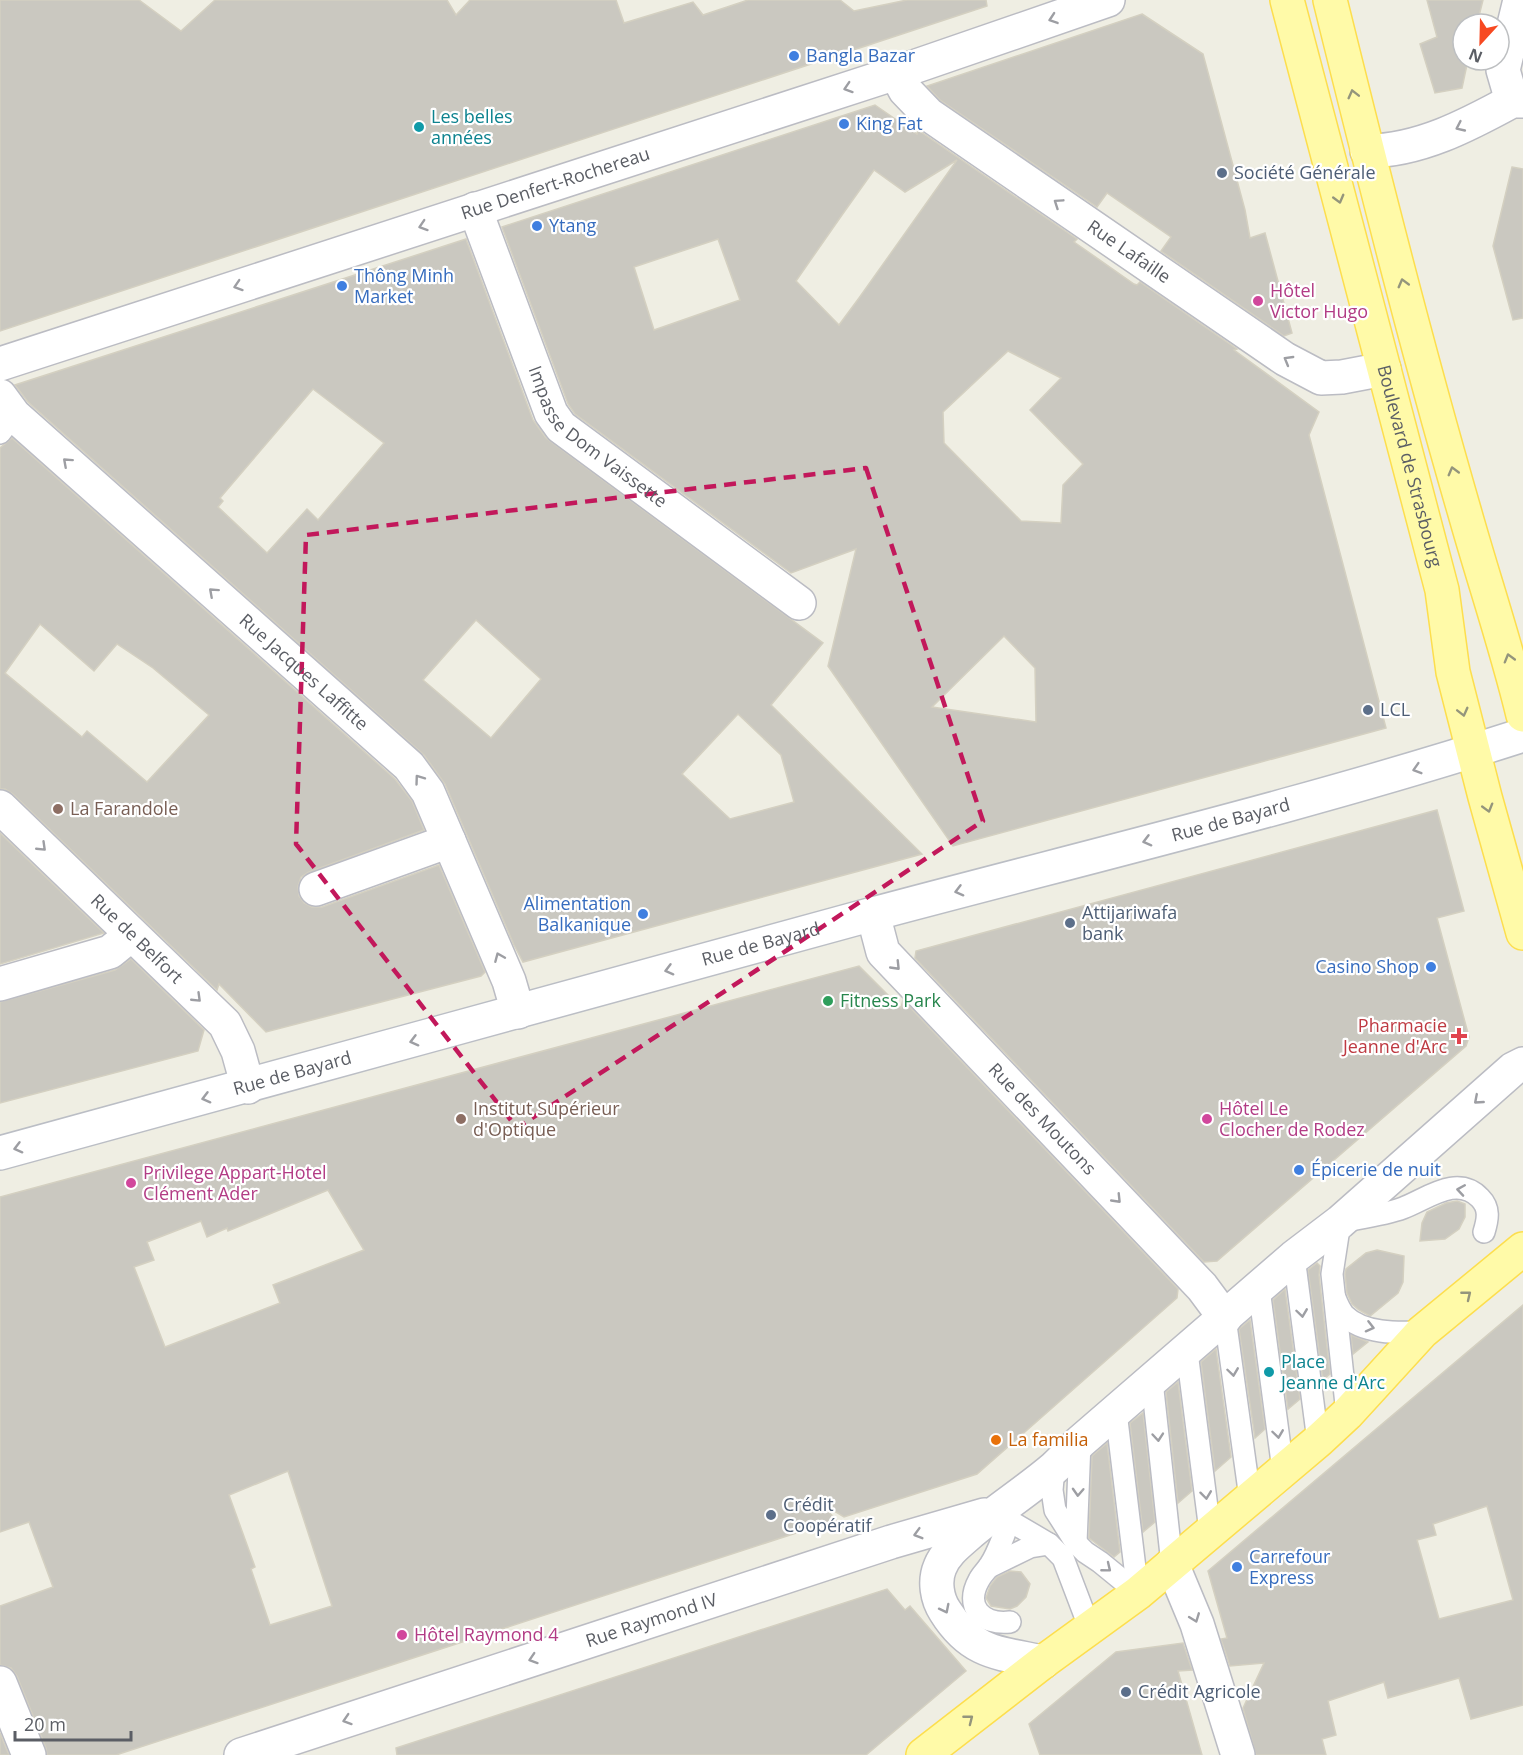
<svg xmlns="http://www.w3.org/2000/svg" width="1523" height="1755" font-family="'Open Sans',sans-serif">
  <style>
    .building { fill: #cac8c0; stroke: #d4d0c1; stroke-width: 1.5; fill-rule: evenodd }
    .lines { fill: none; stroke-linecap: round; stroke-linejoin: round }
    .lane-casing { stroke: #bbbcc3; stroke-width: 24 }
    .street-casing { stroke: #bbbcc3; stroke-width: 36 }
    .secondary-casing { stroke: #bbbec5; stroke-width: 36 }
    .primary-casing { stroke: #fdde4e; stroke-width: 36 }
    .lane { stroke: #fff; stroke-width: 21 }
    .street { stroke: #fff; stroke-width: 33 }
    .secondary { stroke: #fff; stroke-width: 33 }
    .primary { stroke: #fffaa8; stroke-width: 33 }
    .oneway { stroke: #9d9ea3 }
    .oneway2 { stroke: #94957c }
    .marked { fill: none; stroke: #c2185b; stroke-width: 4.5; stroke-dasharray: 12 8; stroke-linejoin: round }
    .shop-dot { fill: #3f7fe0; stroke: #fff; stroke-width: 2 }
    .culture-dot { fill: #0f9aa8; stroke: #fff; stroke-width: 2 }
    .service-dot { fill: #5c6f8a; stroke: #fff; stroke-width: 2 }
    .hotel-dot { fill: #d1479c; stroke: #fff; stroke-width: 2 }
    .education-dot { fill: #8d6e63; stroke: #fff; stroke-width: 2 }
    .leisure-dot { fill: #2e9e5b; stroke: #fff; stroke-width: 2 }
    .health-dot { fill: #e0444e; stroke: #fff; stroke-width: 2 }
    .food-dot { fill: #e8710a; stroke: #fff; stroke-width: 2 }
    .labels { text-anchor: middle; stroke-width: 4.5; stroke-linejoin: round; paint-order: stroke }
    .shop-label { font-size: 18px; fill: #366cbe; stroke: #fff; text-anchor: start }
    .culture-label { font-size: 18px; fill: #0d838f; stroke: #fff; text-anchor: start }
    .service-label { font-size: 18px; fill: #4e5e75; stroke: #fff; text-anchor: start }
    .street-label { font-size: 18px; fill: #5b5e65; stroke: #fff }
    .hotel-label { font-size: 18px; fill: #b23c85; stroke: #fff; text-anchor: start }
    .education-label { font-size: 18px; fill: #785e54; stroke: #fff; text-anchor: start }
    .leisure-label { font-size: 18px; fill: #27864d; stroke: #fff; text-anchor: start }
    .health-label { font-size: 18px; fill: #be3a42; stroke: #fff; text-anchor: end }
    .food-label { font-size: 18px; fill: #c56008; stroke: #fff; text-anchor: start }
  </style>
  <rect width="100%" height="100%" fill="#efeee3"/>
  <g class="building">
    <polygon points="0,0 139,0 181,31 215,0 447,0 456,15 470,0 616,0 624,23 693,2 703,15 748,0 840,0 854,11 907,0 986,0 987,6 0,331"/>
    <polygon points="1427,0 1483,0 1477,24 1463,24 1463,60 1468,60 1462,88 1435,93 1420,44 1437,37"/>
    <polygon points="1142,14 1203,54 1245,210 1250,238 1265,233 1292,333 1284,336 1161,251 1171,237 1107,193 1097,207 940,100 927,86"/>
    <path d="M875 105 917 134 918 130 1077 239 1074 242 1134 284 1137 285 1140 282 1237 349 1234 350 1319 412 1309 435 1386 728 953 846 828 666 856 549 791 573 575 414 568 404 502 227ZM957 160 859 298 839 325 796 281 842 215 874 170 905 192ZM718 239 740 300 654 330 634 267ZM1008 351 1061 378 1030 410 1083 464 1063 485 1061 523 1021 521 944 443 943 412ZM1004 636 1035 668 1036 722 932 707Z"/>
    <polygon points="1512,167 1523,169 1523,318 1513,320 1493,246"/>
    <path d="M466 239 533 420 546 438 823 643 771 705 922 854 523 962 514 945 445 784 424 755 28 402 15 385ZM313 389 384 443 318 520 307 509 267 553 218 507 223 501 220 498ZM476 620 541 679 491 738 423 680ZM738 714 781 755 794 802 730 819 682 774Z"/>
    <path d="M12 438 395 779 412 801 424 830 309 872 301 877 298 886 299 896 304 903 312 907H322L439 865 485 972 481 976 266 1032 219 984 217 990 13 794 5 789H0V448ZM40 624 94 671 117 644 153 668 209 715 147 782 87 731 82 737 5 673Z"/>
    <polygon points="1437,810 1464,911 1437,918 1469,1037 1466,1046 1217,1261 1204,1262 915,958 916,951"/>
    <polygon points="0,833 104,933 0,964"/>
    <polygon points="131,959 204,1030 198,1051 0,1103 0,1002 115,970"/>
    <path d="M859 966 901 1008 903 1000 1178 1289 1177 1298 977 1474 844 1517 821 1503 836 1520 116 1755H47L46 1748 17 1676 11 1668 0 1665V1606L53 1587 29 1522 0 1532V1197ZM328 1190 364 1250 273 1285 280 1303 165 1347 134 1267 154 1260 147 1242 201 1221 207 1237 227 1228 228 1231ZM288 1471 332 1606 270 1625 251 1569 255 1567 229 1495Z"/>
    <polygon points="1457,1201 1465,1204 1465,1217 1459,1229 1445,1239 1420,1241 1422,1223 1427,1212 1446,1203"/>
    <polygon points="1377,1250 1404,1256 1403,1282 1398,1293 1370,1316 1359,1310 1352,1304 1347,1293 1345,1274 1346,1269 1366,1253"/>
    <polygon points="1317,1263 1320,1266 1319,1275 1330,1374 1323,1380 1308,1270"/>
    <polygon points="1285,1289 1300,1399 1288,1409 1273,1300"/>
    <path d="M1523 1305V1705L1471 1719 1459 1678 1388 1698 1384 1682 1328 1701 1336 1735 1322 1739 1326 1755H1256L1243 1708 1264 1663 1230 1666 1221 1639 1227 1638 1208 1571ZM1487 1506 1513 1600 1439 1619 1417 1540 1436 1535 1433 1524Z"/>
    <polygon points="1250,1320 1265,1429 1255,1438 1239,1329"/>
    <polygon points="1351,1335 1368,1342 1353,1354"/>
    <polygon points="1216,1349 1231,1457 1215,1471 1201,1362"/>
    <polygon points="1178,1382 1192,1491 1178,1503 1166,1392"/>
    <polygon points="1143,1413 1155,1522 1143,1532 1130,1423"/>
    <polygon points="1107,1443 1120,1552 1114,1557 1089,1538 1092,1456"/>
    <polygon points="1010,1571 1021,1572 1030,1584 1026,1597 1017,1606 1010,1609 991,1606 986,1598 990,1586 997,1577"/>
    <polygon points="887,1589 905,1610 910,1606 966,1671 866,1755 397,1755 396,1748"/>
    <polygon points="1183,1643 1192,1670 1178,1671 1202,1755 1040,1755 1029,1724 1116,1652"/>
    <polygon points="0,1733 9,1755 0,1755"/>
  </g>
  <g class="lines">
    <defs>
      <g id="lane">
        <polyline points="0,433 14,415"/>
        <polyline points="1294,1257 1318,1441"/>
        <polyline points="1259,1289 1283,1470"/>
        <path d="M1335 1298C1337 1303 1340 1310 1344 1315 1363 1334 1397 1333 1422 1332"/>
        <polyline points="1225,1318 1250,1498"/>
        <polyline points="1187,1352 1210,1531"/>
        <polyline points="1152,1381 1172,1564"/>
        <polyline points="1116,1412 1138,1593"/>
        <path d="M1347 1414 1332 1274 1340 1222C1360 1218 1384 1215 1403 1208 1427 1199 1457 1174 1480 1198 1490 1208 1488 1219 1484 1232"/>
        <polyline points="1054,1468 1052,1490 1055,1510 1076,1543 1085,1552 1100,1562 1138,1593"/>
        <polyline points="998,1514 1049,1544 1063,1558 1090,1629"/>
        <polyline points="1076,1543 1080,1442"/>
        <polyline points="989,1567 1030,1547 1049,1544"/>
        <path d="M1010 1622C982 1625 964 1607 979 1580 982 1574 987 1570 990 1565 996 1556 1000 1545 1004 1535 1009 1524 1010 1510 1012 1499"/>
      </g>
      <g id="street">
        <path id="s1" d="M896 73 905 90 928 114 1285 359 1321 378 1342 377 1384 369"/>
        <polyline points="1512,101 1503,70 1520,0"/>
        <path d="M1367 151C1419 151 1468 125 1512 101H1523"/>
        <path id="s2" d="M475 209 551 413 561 427 799 603"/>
        <path id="s3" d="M0 364 896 73 1108 0"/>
        <path id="s4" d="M0 396 14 415 409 766 428 792 509 981 518 1012"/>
        <path id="s5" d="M0 807 225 1024 238 1051 248 1087"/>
        <polyline points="316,889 449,841"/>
        <path id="s6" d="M873 914 883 952 1202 1287 1225 1318"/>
        <polyline points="0,984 110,952 131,935"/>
        <polyline points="1172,1564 1197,1624 1238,1755"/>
        <path d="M1043 1662C998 1653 971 1653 945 1611 937 1599 934 1581 940 1567 946 1552 959 1543 970 1533 997 1510 1027 1491 1054 1468 1063 1460 1072 1450 1080 1442L1294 1257 1340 1222 1513 1069 1523 1064"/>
        <polyline points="0,1683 29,1755"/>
        <path id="s7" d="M241 1755 891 1542 984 1515"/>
      </g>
      <g id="secondary">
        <path id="s8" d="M0 1153C292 1075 581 992 873 914 1090 856 1309 804 1523 735"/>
      </g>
      <g id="primary">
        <path id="s9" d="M1287 0 1442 590 1453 672 1485 797 1523 933"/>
        <path d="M1330 0C1372 170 1415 341 1464 510 1483 578 1506 645 1523 715"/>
        <polyline points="923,1755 1043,1662 1138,1593 1318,1441 1347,1414 1422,1332 1523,1249"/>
      </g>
    </defs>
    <use href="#lane" class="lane-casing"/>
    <use href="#street" class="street-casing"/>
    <use href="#secondary" class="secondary-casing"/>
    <use href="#primary" class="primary-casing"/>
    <use href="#lane" class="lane"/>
    <use href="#street" class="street"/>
    <use href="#secondary" class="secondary"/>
    <use href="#primary" class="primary"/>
  </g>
  <defs><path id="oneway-chevron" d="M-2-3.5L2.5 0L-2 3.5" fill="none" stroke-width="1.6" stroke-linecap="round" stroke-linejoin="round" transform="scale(1.5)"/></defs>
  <g class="oneway">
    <use href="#oneway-chevron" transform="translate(1053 19) rotate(161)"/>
    <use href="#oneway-chevron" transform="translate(848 88) rotate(162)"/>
    <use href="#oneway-chevron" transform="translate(1460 127) rotate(155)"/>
    <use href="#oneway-chevron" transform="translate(1058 203) rotate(-146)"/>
    <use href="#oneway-chevron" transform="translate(423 226) rotate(162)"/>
    <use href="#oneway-chevron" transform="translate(238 286) rotate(162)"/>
    <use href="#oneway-chevron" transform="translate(1288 360) rotate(-150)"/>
    <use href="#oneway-chevron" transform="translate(67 462) rotate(-138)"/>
    <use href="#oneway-chevron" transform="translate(213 592) rotate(-138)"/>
    <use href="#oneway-chevron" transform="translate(1417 769) rotate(163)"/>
    <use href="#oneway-chevron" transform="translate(419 779) rotate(-126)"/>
    <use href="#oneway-chevron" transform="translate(1147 841) rotate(165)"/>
    <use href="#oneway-chevron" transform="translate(42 847) rotate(44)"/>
    <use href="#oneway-chevron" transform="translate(959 891) rotate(165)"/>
    <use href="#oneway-chevron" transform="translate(499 957) rotate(-113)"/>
    <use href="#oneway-chevron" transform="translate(896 966) rotate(46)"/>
    <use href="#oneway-chevron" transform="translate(669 970) rotate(165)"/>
    <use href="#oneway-chevron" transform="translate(197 998) rotate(44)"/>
    <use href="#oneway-chevron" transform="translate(414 1041) rotate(165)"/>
    <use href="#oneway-chevron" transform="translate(206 1098) rotate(165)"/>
    <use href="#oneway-chevron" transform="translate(1478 1100) rotate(139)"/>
    <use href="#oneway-chevron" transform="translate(18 1148) rotate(165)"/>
    <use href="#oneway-chevron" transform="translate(1461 1190) rotate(-171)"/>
    <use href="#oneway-chevron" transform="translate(1117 1199) rotate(46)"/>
    <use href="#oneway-chevron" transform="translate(1302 1313) rotate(82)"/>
    <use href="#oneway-chevron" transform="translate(1370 1327) rotate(14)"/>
    <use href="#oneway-chevron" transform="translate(1233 1372) rotate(82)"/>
    <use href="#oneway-chevron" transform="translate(1278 1434) rotate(82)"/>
    <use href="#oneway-chevron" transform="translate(1158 1437) rotate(85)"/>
    <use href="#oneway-chevron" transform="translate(1078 1492) rotate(93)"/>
    <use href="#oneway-chevron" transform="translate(1206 1495) rotate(83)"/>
    <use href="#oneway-chevron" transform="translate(918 1534) rotate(164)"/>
    <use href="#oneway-chevron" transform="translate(1107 1568) rotate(39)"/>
    <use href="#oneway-chevron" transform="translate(945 1609) rotate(63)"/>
    <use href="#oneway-chevron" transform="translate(1195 1618) rotate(69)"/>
    <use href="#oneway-chevron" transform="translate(533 1659) rotate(162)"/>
    <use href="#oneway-chevron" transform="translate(347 1720) rotate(162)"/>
  </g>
  <g class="oneway2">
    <use href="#oneway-chevron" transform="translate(1353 94) rotate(-104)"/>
    <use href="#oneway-chevron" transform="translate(1339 199) rotate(75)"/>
    <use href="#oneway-chevron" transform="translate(1403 283) rotate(-105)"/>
    <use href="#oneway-chevron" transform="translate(1453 471) rotate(-105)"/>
    <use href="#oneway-chevron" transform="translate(1509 658) rotate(-106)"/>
    <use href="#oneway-chevron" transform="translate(1463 712) rotate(76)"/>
    <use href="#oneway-chevron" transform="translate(1488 808) rotate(74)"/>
    <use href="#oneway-chevron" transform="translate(1467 1295) rotate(-39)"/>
    <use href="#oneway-chevron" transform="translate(969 1719) rotate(-38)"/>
  </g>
  <path class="marked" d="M866 468 983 821 517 1128 296 844 306 535Z"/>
  <g class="shop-dot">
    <circle cx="794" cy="56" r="6"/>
    <circle cx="844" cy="124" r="6"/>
    <circle cx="537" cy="226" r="6"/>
    <circle cx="342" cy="286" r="6"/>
    <circle cx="643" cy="914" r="6"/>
    <circle cx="1431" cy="967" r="6"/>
    <circle cx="1299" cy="1170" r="6"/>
    <circle cx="1237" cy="1567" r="6"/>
  </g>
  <g class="culture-dot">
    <circle cx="419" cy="127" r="6"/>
    <circle cx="1269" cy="1372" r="6"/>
  </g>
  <g class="service-dot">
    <circle cx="1222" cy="173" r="6"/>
    <circle cx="1368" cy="710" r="6"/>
    <circle cx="1070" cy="923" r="6"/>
    <circle cx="771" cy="1515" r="6"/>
    <circle cx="1126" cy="1692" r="6"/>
  </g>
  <g class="hotel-dot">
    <circle cx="1258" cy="301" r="6"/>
    <circle cx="1207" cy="1119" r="6"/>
    <circle cx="131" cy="1183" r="6"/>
    <circle cx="402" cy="1635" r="6"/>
  </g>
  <g class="education-dot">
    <circle cx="58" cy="809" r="6"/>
    <circle cx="461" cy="1119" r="6"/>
  </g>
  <circle class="leisure-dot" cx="828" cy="1001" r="6"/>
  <path class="health-dot" d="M1456 1027h6v6h6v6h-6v6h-6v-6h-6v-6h6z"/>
  <circle class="food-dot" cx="996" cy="1440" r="6"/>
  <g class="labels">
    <g class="shop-label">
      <text x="806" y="62">Bangla Bazar</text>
      <text x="856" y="130">King Fat</text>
      <text x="549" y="232">Ytang</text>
      <text x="354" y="282">Thông Minh<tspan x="354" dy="21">Market</tspan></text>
      <text x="631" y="910" text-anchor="end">Alimentation<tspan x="631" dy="21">Balkanique</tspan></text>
      <text x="1419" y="973" text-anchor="end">Casino Shop</text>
      <text x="1311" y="1176">Épicerie de nuit</text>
      <text x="1249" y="1563">Carrefour<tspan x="1249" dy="21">Express</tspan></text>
    </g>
    <g class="culture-label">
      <text x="431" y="123">Les belles<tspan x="431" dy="21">années</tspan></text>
      <text x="1281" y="1368">Place<tspan x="1281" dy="21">Jeanne d'Arc</tspan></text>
    </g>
    <g class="service-label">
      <text x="1234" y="179">Société Générale</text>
      <text x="1380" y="716">LCL</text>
      <text x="1082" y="919">Attijariwafa<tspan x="1082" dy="21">bank</tspan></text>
      <text x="783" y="1511">Crédit<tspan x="783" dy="21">Coopératif</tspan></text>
      <text x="1138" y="1698">Crédit Agricole</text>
    </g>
    <g class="street-label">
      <text dy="6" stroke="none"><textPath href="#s3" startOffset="584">Rue Denfert-Rochereau</textPath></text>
      <text dy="6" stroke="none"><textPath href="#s1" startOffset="296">Rue Lafaille</textPath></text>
      <text dy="6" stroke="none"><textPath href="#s2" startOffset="266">Impasse Dom Vaissette</textPath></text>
      <text dy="6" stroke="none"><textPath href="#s9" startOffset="482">Boulevard de Strasbourg</textPath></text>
      <text dy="6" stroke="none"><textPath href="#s4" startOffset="411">Rue Jacques Laffitte</textPath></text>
      <text dy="6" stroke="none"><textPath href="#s8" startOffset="1275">Rue de Bayard</textPath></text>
      <text dy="6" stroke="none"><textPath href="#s5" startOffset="190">Rue de Belfort</textPath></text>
      <text dy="6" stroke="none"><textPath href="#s8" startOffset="789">Rue de Bayard</textPath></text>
      <text dy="6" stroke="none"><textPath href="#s8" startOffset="303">Rue de Bayard</textPath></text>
      <text dy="6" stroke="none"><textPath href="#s6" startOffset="270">Rue des Moutons</textPath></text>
      <text dy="6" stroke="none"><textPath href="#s7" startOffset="432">Rue Raymond IV</textPath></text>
    </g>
    <g class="hotel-label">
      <text x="1270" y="297">Hôtel<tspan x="1270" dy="21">Victor Hugo</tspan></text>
      <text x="1219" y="1115">Hôtel Le<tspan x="1219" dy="21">Clocher de Rodez</tspan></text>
      <text x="143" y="1179">Privilege Appart-Hotel<tspan x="143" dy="21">Clément Ader</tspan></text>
      <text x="414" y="1641">Hôtel Raymond 4</text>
    </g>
    <g class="education-label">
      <text x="70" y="815">La Farandole</text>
      <text x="473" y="1115">Institut Supérieur<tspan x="473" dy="21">d'Optique</tspan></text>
    </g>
    <g class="leisure-label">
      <text x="840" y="1007">Fitness Park</text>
    </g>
    <g class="health-label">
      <text x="1447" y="1032">Pharmacie<tspan x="1447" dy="21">Jeanne d'Arc</tspan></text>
    </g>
    <g class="food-label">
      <text x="1008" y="1446">La familia</text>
    </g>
  </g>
  <g transform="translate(1481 42) rotate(202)"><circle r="28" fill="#ffffff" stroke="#bdbfc1" stroke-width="1.5"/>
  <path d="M0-4.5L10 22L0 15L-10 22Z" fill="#f74921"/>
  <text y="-9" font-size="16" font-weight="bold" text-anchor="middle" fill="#5b5e65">N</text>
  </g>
  <path d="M15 1731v9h116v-9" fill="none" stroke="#5b5e65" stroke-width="3"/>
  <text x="24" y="1731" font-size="18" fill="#5b5e65" stroke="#ffffff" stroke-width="4.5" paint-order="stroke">20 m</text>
</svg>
